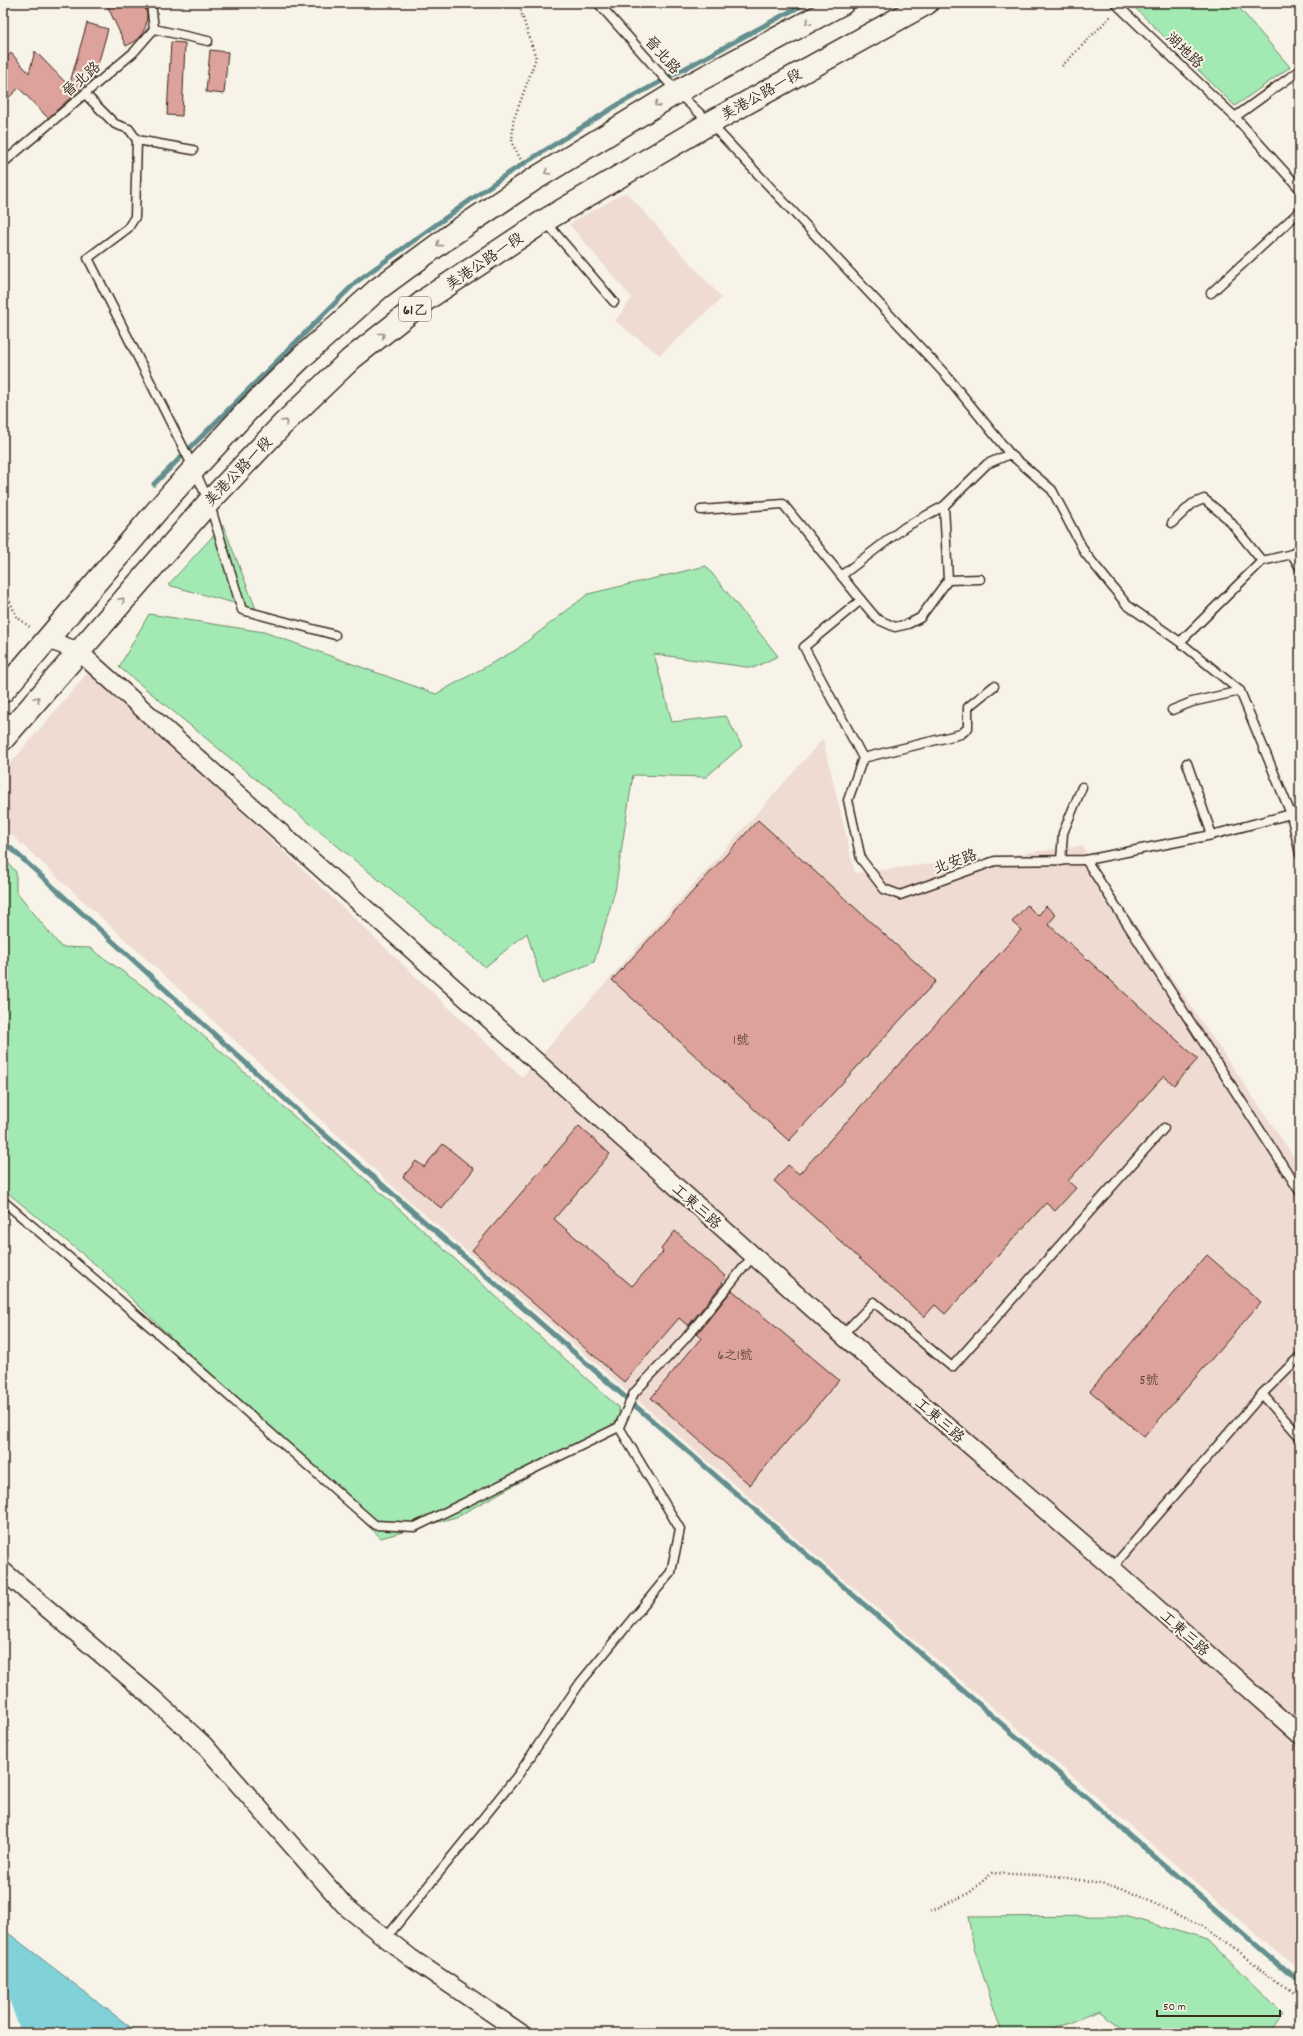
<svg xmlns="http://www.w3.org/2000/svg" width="1303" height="2036" font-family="Dekko,'LXGW WenKai TC',sans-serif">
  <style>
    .built { fill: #efdbd1 }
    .green { fill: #a3e9b4; stroke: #6f8a69 }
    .water { fill: #80d2d8; stroke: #648f8e }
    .pier { fill: #f7f3e8 }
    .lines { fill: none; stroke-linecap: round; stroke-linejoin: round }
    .stream { stroke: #648f8e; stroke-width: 5 }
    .building { fill: #dca29b; stroke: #3b2a1e }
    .lane-casing { stroke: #3b2a1e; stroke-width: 11 }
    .street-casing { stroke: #3b2a1e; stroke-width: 20 }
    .primary-casing { stroke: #3b2a1e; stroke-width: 25 }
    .path { stroke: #3b2a1e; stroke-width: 2.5; stroke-dasharray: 1 3; stroke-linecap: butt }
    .lane { stroke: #f7f3e8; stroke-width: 8 }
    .street { stroke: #f7f3e8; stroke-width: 17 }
    .primary { stroke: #f7f3e8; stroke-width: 22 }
    .oneway { stroke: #998e83 }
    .labels { text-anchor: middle; stroke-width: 4; stroke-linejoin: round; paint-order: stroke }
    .number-label { font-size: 13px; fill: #63483d }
    .shield { fill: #f7f3e8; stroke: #73665b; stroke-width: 1 }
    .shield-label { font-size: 14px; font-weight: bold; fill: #3b2a1e }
    .street-label { font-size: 15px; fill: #3b2a1e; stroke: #f7f3e8 }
  </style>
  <rect width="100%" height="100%" fill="#f7f3e8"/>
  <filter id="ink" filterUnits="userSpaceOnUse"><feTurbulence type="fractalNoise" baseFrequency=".025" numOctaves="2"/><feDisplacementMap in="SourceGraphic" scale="8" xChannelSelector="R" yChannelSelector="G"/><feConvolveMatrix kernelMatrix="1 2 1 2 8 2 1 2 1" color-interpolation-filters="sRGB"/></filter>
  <g filter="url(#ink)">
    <g class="built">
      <polygon points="626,192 722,298 660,355 615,321 632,298 569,224"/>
      <polygon points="91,669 522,1077 823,739 855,873 1082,846 1300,1166 1300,1373 1289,1383 1300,1402 1300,1972 799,1541 398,1191 3,827 3,772"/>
    </g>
    <g class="green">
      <polygon points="1130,3 1235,3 1290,67 1235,106"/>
      <polygon points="223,525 256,609 168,585"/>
      <polygon points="706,566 778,656 753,668 654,654 672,722 726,716 742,746 706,777 633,775 615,891 594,962 542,984 527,933 485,967 119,667 149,614 264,632 436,694 516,650 588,594"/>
      <polygon points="3,857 16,872 16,891 61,947 90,948 165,1002 425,1232 618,1407 622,1426 456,1517 381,1538 218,1383 101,1269 3,1189"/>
      <polygon points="1125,1916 1208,1940 1283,2014 1268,2033 1129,2033 1099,2011 1042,2033 1002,2033 974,1948 968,1917"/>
    </g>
    <polygon class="water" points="3,1929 138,2033 3,2033"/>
    <polygon class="pier" points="3,1982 21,2033 3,2033"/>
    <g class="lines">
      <g class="stream">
        <polyline points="154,484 356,282 504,176 619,104 806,3"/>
        <polyline points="3,841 308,1120 617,1390 1300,1983"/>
      </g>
    </g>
    <g class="building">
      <polygon points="106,3 144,3 147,14 146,26 141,36 134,42 126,46"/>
      <polygon points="87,23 108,29 94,79 87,83 48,118 19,88 3,103 3,61 11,53 29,73 35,51 69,86"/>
      <polygon points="171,42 185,43 182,116 167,115"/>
      <polygon points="210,50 228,52 224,94 206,92"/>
      <polygon points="758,820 936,981 789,1141 612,980"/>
      <polygon points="1027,905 1038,916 1046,906 1056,915 1048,924 1198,1059 1174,1085 1164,1076 1068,1181 1076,1188 1055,1211 1046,1203 945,1314 935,1305 924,1317 774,1181 788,1165 799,1174 1021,930 1012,922"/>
      <polygon points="579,1126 610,1154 554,1219 632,1286 663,1252 661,1249 675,1231 726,1277 722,1282 723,1283 688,1326 679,1318 624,1382 472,1250"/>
      <polygon points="443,1144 474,1169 442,1209 403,1177 416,1161 424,1167"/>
      <polygon points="1207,1255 1261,1302 1144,1437 1090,1391"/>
      <polygon points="732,1290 839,1380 750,1485 651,1398 701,1338 697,1334"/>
    </g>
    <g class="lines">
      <defs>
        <g id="lane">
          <polyline points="598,3 677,92 710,123 946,375 1010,454"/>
          <polyline points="1115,3 1235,117 1300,189"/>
          <polyline points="154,29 208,41"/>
          <polyline points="85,94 115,124 129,129 137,140 135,217 128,228 88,258 194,469 209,502 242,610 335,635"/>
          <polyline points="1235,117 1300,70"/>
          <polyline points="137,140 193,150"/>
          <polyline points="3,163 134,52 154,29 151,3"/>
          <polyline points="545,221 614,302"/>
          <polyline points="1211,293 1300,211"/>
          <polyline points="701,510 783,504 861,600"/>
          <polyline points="1172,523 1192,504 1204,499 1228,519 1262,561"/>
          <polyline points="1292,554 1300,568"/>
          <polyline points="842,575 905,527 944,506"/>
          <polyline points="948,580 980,579"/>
          <polyline points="1180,642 1262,561 1292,554 1300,549"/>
          <polyline points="1172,710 1192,702 1240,691"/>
          <polyline points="3,714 15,724"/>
          <polyline points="863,758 961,734 968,728 968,707 994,686"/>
          <polyline points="1187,763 1212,835"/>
          <polyline points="1300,812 1291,814 1212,835 1086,860 995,861 900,895 884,889 861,859 848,800 863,758 804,647 861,600 877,619 895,627 908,624 920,618 948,580 944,506 987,464 1010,454 1052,490 1085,553 1127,605 1180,642 1240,691 1291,814 1300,854"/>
          <polyline points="1086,860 1300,1192"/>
          <polyline points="1061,861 1063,833 1082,787"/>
          <polyline points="3,1201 153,1329 375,1525 415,1527 619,1427 634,1393 685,1339 753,1256"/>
          <polyline points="842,1335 874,1302 952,1367 1164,1128"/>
          <polyline points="1262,1394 1300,1437"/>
          <polyline points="1112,1568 1262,1394 1300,1356"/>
          <polyline points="386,1938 518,1775 580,1683 671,1572 680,1529 619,1427"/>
        </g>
        <g id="street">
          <polyline points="46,639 78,651 842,1335 1112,1568 1300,1735"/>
          <polyline points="3,1571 154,1699 204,1745 346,1907 411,1958 521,2033"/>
        </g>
        <g id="primary">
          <polyline points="3,691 173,492 247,411 302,357 378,289 454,233 533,180 677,92 843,3"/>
          <polyline points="3,739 209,502 283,424 351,359 428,298 544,221 710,123 927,3"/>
        </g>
      </defs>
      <use href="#lane" class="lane-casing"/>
      <use href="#street" class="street-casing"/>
      <use href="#primary" class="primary-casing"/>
      <g class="path">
        <polyline points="518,3 536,58 513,122 512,143 523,164"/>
        <polyline points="1062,66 1112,15"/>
        <polyline points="3,571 10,532"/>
        <polyline points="3,587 17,617 31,628"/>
        <polyline points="931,1911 969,1893 992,1873 1057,1876 1122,1888 1209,1930 1300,1999"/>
      </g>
      <use href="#lane" class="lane"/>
      <use href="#street" class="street"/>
      <use href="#primary" class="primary"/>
    </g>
    <defs><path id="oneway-chevron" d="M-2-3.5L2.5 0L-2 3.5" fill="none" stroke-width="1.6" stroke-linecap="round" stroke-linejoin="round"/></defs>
    <g class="oneway">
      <use href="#oneway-chevron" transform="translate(808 22) rotate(152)"/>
      <use href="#oneway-chevron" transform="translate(657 104) rotate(148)"/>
      <use href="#oneway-chevron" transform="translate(547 172) rotate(149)"/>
      <use href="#oneway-chevron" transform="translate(439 244) rotate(143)"/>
      <use href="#oneway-chevron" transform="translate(382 335) rotate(-38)"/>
      <use href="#oneway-chevron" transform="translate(285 422) rotate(-44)"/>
      <use href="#oneway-chevron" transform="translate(122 600) rotate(-49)"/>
      <use href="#oneway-chevron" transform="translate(37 699) rotate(-50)"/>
    </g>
  </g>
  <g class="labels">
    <g class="number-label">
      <text x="741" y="1044">1號</text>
      <text x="735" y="1359">6之1號</text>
      <text x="1149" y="1384">5號</text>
    </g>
    <rect class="shield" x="399" y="297" width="32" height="24" rx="3"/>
    <g class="shield-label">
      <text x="415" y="314">61乙</text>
    </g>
    <g class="street-label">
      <text transform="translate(1185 50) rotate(43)" y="5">湖地路</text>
      <text transform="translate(663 55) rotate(48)" y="5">晉北路</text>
      <text transform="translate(81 79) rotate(-41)" y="5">晉北路</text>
      <text transform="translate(761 94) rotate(-29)" y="5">美港公路一段</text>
      <text transform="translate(484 261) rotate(-34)" y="5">美港公路一段</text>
      <text transform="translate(238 471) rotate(-46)" y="5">美港公路一段</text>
      <text transform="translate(955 861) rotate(-20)" y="5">北安路</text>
      <text transform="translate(697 1206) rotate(42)" y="5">工東三路</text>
      <text transform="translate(940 1420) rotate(41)" y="5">工東三路</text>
      <text transform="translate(1185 1633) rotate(42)" y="5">工東三路</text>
    </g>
  </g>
  <rect width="1303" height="2036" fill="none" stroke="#f7f3e8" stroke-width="16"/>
  <rect x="8" y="8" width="1287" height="2020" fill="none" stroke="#3b2a1e" stroke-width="1.5" filter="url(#ink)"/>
  <path d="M1157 2010v6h123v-6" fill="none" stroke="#3b2a1e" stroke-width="2"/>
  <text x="1163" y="2010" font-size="12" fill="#3b2a1e" stroke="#f7f3e8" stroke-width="3" paint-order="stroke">50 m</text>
</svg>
